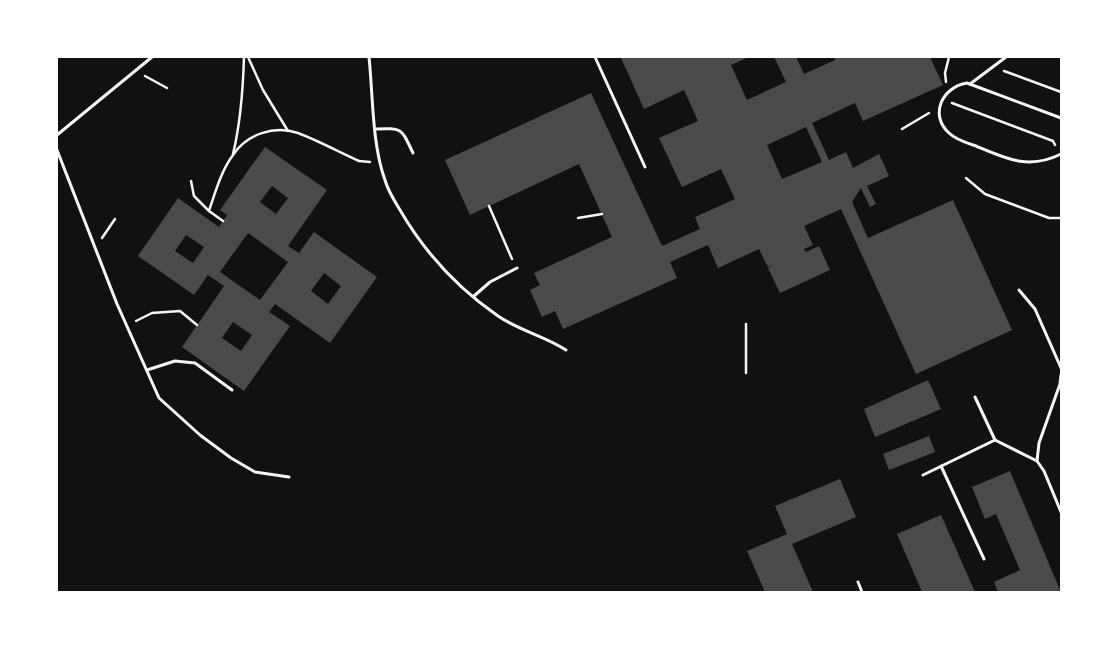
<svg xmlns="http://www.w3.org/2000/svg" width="1118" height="649" font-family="Helvetica,sans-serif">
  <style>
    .building { fill: #4a4a4a; fill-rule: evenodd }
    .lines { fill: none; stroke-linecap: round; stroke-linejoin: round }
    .path { stroke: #f5f5f5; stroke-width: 2.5 }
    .service { stroke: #f5f5f5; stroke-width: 3 }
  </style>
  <rect width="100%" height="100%" fill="#111"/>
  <g class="building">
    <path d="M624 57H749L731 65 747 100 786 82 774 57H796L804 74 835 60 834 57H930L943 85 863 121 855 103 812 123 829 160 846 152 853 168 879 154 889 176 867 186 876 204 870 207 861 188 852 202 868 238 953 200 1012 330 916 374 841 209 804 226 813 245 804 249 806 252 819 246 830 270 780 293 768 268 774 264 768 267 759 249 718 268 708 245 670 262 677 278 563 329 555 311 542 317 530 290 540 285 534 273 612 237 579 164 470 215 445 160 591 93 662 246 700 229 695 217 735 199 721 169 682 187 659 138 698 121 684 90 644 109 621 58ZM806 127 822 162 782 179 767 145Z"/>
    <path d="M265 147 327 190 288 246 299 253 314 232 377 277 330 343 275 304 269 312 290 326 244 391 182 347 224 286 208 275 194 295 138 256 178 198 219 227 227 215 220 210ZM272 186 288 198 276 214 260 202ZM248 233 288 262 260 300 220 272ZM186 235 204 247 193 263 175 251ZM324 273 341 286 328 304 311 291ZM233 322 252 335 241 351 222 338Z"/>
    <polygon points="928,380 941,409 875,437 864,409"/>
    <polygon points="929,436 935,452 889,470 883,454"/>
    <polygon points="1010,471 1060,590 1055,592 998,592 994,582 1020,570 996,514 985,519 972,487"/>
    <polygon points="840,479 856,517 792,544 813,592 765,592 747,551 787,534 775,506"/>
    <polygon points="941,515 975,592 922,592 897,534"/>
  </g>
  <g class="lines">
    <g class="path">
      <polyline points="248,57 263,90 288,131"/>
      <polyline points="1004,71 1061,92"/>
      <polyline points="145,76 167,88"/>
      <polyline points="946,82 945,73 949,57"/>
      <polyline points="952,103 1053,141 1055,145"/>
      <polyline points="902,129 929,113"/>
      <path d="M233 154C241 121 243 90 244 57"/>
      <polyline points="966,178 985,194 1049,218 1061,218"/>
      <polyline points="191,181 194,196 209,211"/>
      <polyline points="489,206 512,259"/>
      <polyline points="578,218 602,214"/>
      <path d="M223 221 209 211C215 193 221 171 233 155 247 134 274 125 298 133 319 141 339 152 359 161L370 162"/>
      <polyline points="102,238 115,219"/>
      <polyline points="136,321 152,313 180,311 197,325"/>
      <polyline points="746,324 746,373"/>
    </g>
    <g class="service">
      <path d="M369 57C373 95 372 145 385 180 388 191 394 200 400 210 425 253 456 287 498 316 520 331 545 336 566 350"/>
      <polyline points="595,57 645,167"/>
      <polyline points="970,84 1006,57"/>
      <path d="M1061 118 967 83C942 87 929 115 949 133 956 140 967 143 976 146 1007 159 1029 170 1061 154"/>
      <path d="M376 129C403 128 401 128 413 153"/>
      <polyline points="57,135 152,57"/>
      <polyline points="57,150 117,304 159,398 200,435 231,458 255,472 289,477"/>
      <polyline points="1019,290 1035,309 1061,368"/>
      <polyline points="474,296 490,282 517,268"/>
      <polyline points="147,370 175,361 195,363 232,390"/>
      <polyline points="975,397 995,440 1037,461 1044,471 1061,512"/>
      <polyline points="1037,461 1039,443 1060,384 1061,375"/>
      <polyline points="941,466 984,559"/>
      <polyline points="923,475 995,440"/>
      <polyline points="858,582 862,592"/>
    </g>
  </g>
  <rect width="1118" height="649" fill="none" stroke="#ffffff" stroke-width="116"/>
</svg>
